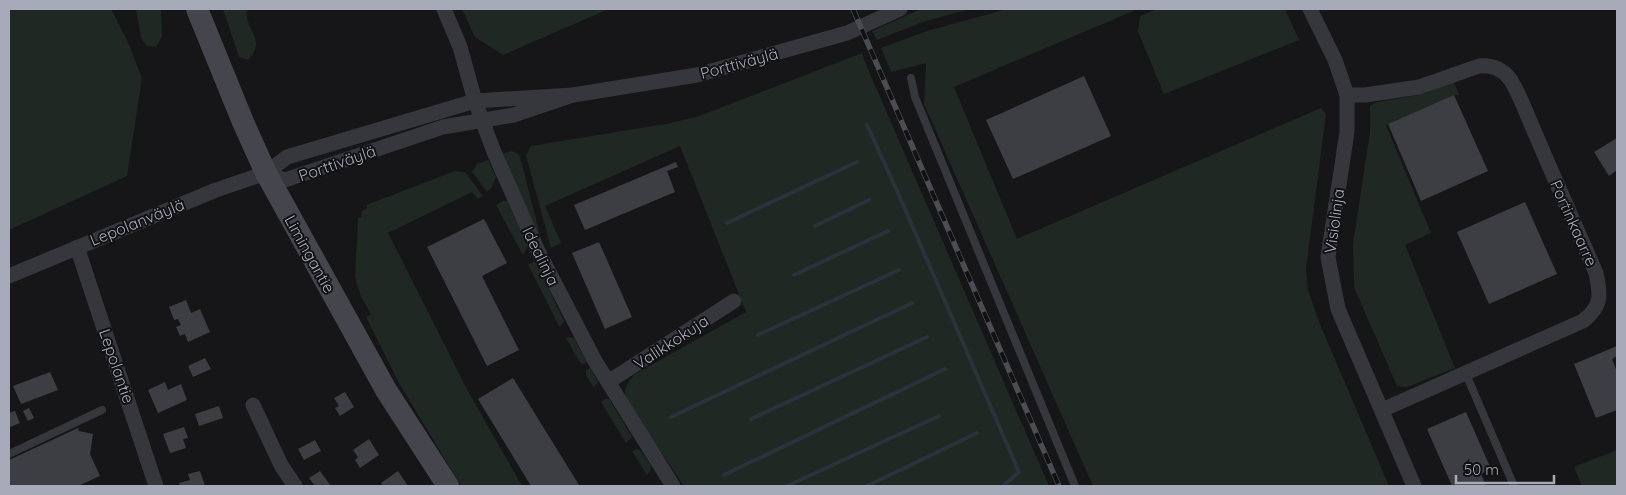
<svg xmlns="http://www.w3.org/2000/svg" width="1626" height="495" font-family="Quicksand,sans-serif">
  <style>
    .green { fill: #1f2822 }
    .lines { fill: none; stroke-linecap: round; stroke-linejoin: round }
    .stream { stroke: #2b323c; stroke-width: 4 }
    .building { fill: #3d3e43 }
    .service { stroke: #36373d; stroke-width: 8 }
    .minor { stroke: #36373d; stroke-width: 15 }
    .secondary { stroke: #44454d; stroke-width: 22 }
    .rail-casing { stroke: #4b4c54; stroke-width: 5.5 }
    .rail { stroke: #111113; stroke-width: 4; stroke-dasharray: 11; stroke-linecap: butt }
    .labels { text-anchor: middle; stroke-width: 4; stroke-linejoin: round; paint-order: stroke }
    .street-label { font-size: 16px; fill: #a7aab9; stroke: #111113 }
  </style>
  <rect width="100%" height="100%" fill="#161618"/>
  <g class="green">
    <polygon points="9,9 111,9 128,42 142,78 127,176 9,230"/>
    <polygon points="136,9 161,9 162,36 156,47 147,46 141,38"/>
    <path d="M223 9H247C244 32 268 38 248 60L239 57Z"/>
    <polygon points="462,9 609,9 503,55 475,37"/>
    <polygon points="921,9 970,9 923,22 877,40 872,31"/>
    <polygon points="1007,9 1138,9 954,87 1017,239 1321,108 1326,114 1306,269 1308,290 1319,322 1389,486 1093,486 924,104 926,63 891,72 881,48 927,31"/>
    <polygon points="1157,9 1285,9 1299,40 1164,94 1138,32 1140,16"/>
    <path d="M862 53 867 67 1049 486H684L626 401C623 389 627 383 635 374L746 312 680 146 545 206 561 243 551 248 526 155 531 146 671 123 699 116Z"/>
    <polygon points="1454,82 1459,95 1454,95 1386,125 1431,233 1405,245 1455,368 1407,387 1397,386 1354,287 1353,244 1370,132 1370,106 1377,102 1419,95"/>
    <polygon points="511,151 517,153 520,157 541,239 502,154"/>
    <polygon points="488,160 496,177 492,187 487,192 472,172 477,164"/>
    <polygon points="455,171 465,172 483,196 478,199 472,192 388,233 468,391 522,486 461,486 399,383 366,317 371,314 361,297 355,277 358,218 361,217 362,211 367,208 366,205"/>
    <polygon points="503,201 507,201 528,246 523,255 496,205"/>
    <polygon points="535,261 564,321 561,326 559,326 528,265"/>
    <polygon points="569,337 574,338 587,362 584,364 580,363 566,338"/>
    <polygon points="590,368 598,382 594,388 586,375 586,370"/>
    <polygon points="605,399 609,399 632,437 626,443 601,402"/>
    <polygon points="637,449 641,451 651,466 650,471 647,475 632,451"/>
    <polygon points="1617,450 1617,486 1582,486 1574,467"/>
  </g>
  <g class="lines">
    <g class="stream">
      <polyline points="867,125 898,193 1019,472 1003,486"/>
      <polyline points="727,223 857,162"/>
      <polyline points="815,226 869,200"/>
      <polyline points="794,275 888,231"/>
      <polyline points="758,335 899,270"/>
      <polyline points="671,417 912,303"/>
      <polyline points="751,419 927,337"/>
      <polyline points="724,475 945,369"/>
      <polyline points="787,486 939,416"/>
      <polyline points="867,486 977,433"/>
    </g>
  </g>
  <g class="building">
    <polygon points="1084,76 1111,136 1013,179 986,120"/>
    <polygon points="1454,95 1488,171 1421,201 1388,124"/>
    <polygon points="1617,138 1617,170 1609,176 1594,152"/>
    <polygon points="676,162 678,167 667,171 675,192 585,230 574,205"/>
    <polygon points="1525,202 1557,274 1489,304 1457,232"/>
    <polygon points="484,219 507,263 482,276 519,350 487,366 427,247"/>
    <polygon points="599,242 632,317 605,329 572,253"/>
    <polygon points="186,300 191,313 200,309 210,332 188,342 185,334 180,336 176,327 181,325 178,319 174,320 169,307"/>
    <polygon points="1617,346 1617,356 1612,359 1617,372 1617,410 1596,418 1574,364"/>
    <polygon points="205,358 211,369 193,377 188,366"/>
    <polygon points="50,372 58,390 21,404 13,386"/>
    <polygon points="513,378 579,485 577,486 531,486 478,399"/>
    <polygon points="165,382 168,390 181,384 187,400 158,413 148,390"/>
    <polygon points="345,392 354,407 340,416 335,408 339,406 334,398"/>
    <polygon points="219,406 223,418 199,426 195,414"/>
    <polygon points="29,408 34,418 28,421 23,411"/>
    <polygon points="15,411 20,423 10,427 9,413"/>
    <polygon points="1466,412 1491,469 1481,474 1486,486 1452,486 1427,429"/>
    <polygon points="184,427 188,438 183,439 186,448 170,453 163,434"/>
    <polygon points="78,428 79,431 93,434 90,454 100,476 78,486 9,486 9,460"/>
    <polygon points="369,439 379,455 360,468 355,460 358,457 353,450"/>
    <polygon points="315,440 321,451 304,460 298,449"/>
    <polygon points="200,471 205,486 180,486 179,483 190,480 188,474"/>
    <polygon points="320,471 331,486 315,486 309,478"/>
    <polygon points="398,471 408,486 383,486 381,483"/>
  </g>
  <g class="lines">
    <g class="service">
      <polyline points="911,78 915,97 1075,486"/>
      <polyline points="1466,374 1514,486"/>
      <polyline points="9,454 102,410"/>
    </g>
    <g class="minor">
      <polyline points="444,9 460,47 475,101 494,152 538,251 595,361 673,486"/>
      <polyline points="1310,9 1335,60 1347,95 1347,132 1328,257 1338,309 1414,486"/>
      <polyline points="573,95 697,75 847,33 900,9"/>
      <path d="M1347 95H1365L1419 87 1479 66C1491 65 1501 68 1509 78 1517 87 1529 120 1535 133 1555 180 1576 227 1596 273 1601 296 1602 306 1583 321L1382 410"/>
      <polyline points="77,247 156,486"/>
      <polyline points="9,276 216,190 266,173 287,157 475,101 573,95 514,115 443,127 285,180 266,173"/>
      <polyline points="608,382 734,301"/>
      <polyline points="253,405 281,465 295,486"/>
    </g>
    <polyline class="secondary" points="197,9 243,122 266,173 386,390 448,486"/>
    <defs>
      <polyline id="rail" points="853,9 1059,486"/>
    </defs>
    <use href="#rail" class="rail-casing"/>
    <use href="#rail" class="rail"/>
  </g>
  <g class="labels">
    <g class="street-label">
      <text transform="translate(739 63) rotate(-15)" y="6">Porttiväylä</text>
      <text transform="translate(337 163) rotate(-19)" y="6">Porttiväylä</text>
      <text transform="translate(1334 221) rotate(-82)" y="6">Visiolinja</text>
      <text transform="translate(137 222) rotate(-22)" y="6">Lepolanväylä</text>
      <text transform="translate(1574 223) rotate(66)" y="6">Portinkaarre</text>
      <text transform="translate(310 254) rotate(61)" y="6">Limingantie</text>
      <text transform="translate(541 256) rotate(64)" y="6">Idealinja</text>
      <text transform="translate(671 342) rotate(-33)" y="6">Valikkokuja</text>
      <text transform="translate(117 366) rotate(71)" y="6">Lepolantie</text>
    </g>
  </g>
  <rect width="1626" height="495" fill="none" stroke="#a7aab9" stroke-width="20"/>
  <path d="M1456 475v8h98v-8" fill="none" stroke="#a7aab9" stroke-width="2.5"/>
  <text x="1464" y="475" font-size="15" fill="#a7aab9" stroke="#111113" stroke-width="4" paint-order="stroke">50 m</text>
</svg>
